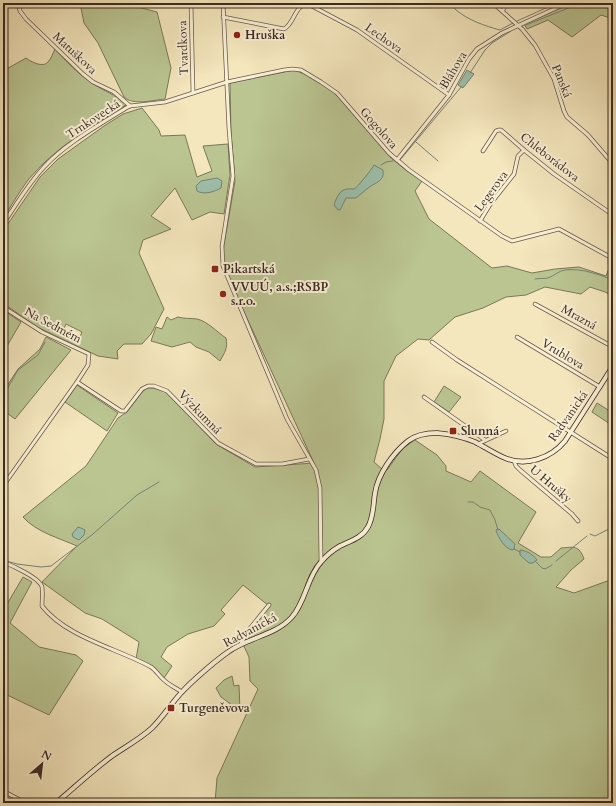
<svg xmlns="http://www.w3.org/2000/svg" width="616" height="806" font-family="Cardo,serif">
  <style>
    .green { fill: #bac592; stroke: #7a785a; fill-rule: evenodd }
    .water { fill: #9dc0ac; stroke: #768475 }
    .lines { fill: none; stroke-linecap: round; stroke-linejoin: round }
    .stream { stroke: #768475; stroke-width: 1 }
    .street-casing { stroke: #695a49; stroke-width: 4.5 }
    .secondary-casing { stroke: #3b2b22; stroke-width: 5.5 }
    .street { stroke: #f8efd4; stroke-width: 3 }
    .secondary { stroke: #f8efd4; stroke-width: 4 }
    .poi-dot { fill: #8f2418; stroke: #f8efd4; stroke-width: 1.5 }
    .labels { text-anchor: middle; stroke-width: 4; stroke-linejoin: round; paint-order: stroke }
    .poi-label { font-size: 12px; font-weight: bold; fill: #3b2b22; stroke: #f8efd4; text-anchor: start }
    .street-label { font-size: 12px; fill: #3b2b22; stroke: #f8efd4 }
  </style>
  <rect width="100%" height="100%" fill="#f4e6bd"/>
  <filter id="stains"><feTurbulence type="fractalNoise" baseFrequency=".005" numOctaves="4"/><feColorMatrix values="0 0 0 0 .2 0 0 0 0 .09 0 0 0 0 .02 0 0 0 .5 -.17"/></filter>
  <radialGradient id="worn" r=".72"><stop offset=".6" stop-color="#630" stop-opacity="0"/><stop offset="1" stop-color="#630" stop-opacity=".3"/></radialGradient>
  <g class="green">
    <path d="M80 3H133L134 6 157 12 171 68 165 99C153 100 134 106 124 97L98 43 84 23Z"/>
    <polygon points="572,3 597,3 613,11 613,19 601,15 572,37 548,20 527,29 524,24"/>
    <path d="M55 49C66 61 78 74 92 83 105 92 114 93 126 105 91 127 54 148 28 180 19 192 11 206 3 219V71L26 58C31 62 43 68 48 62 51 59 53 53 55 49Z"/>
    <path d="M294 70 307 75 333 91 391 158 407 171 422 181 415 191 429 219 492 268 507 266 532 273 555 269 579 267 606 276 609 268 613 273V296L605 292 590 287 581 294 545 287 526 295 506 297 483 308 455 317 429 340 418 339 396 356 384 381V419L380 439 374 462 382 469 387 470 403 448 415 440 437 455 446 466V471L471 482 480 471 536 512 518 543 541 557H551L561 548C574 547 579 545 584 559L571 570 556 587 574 593 613 579V803H215L217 778 258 689 250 681 249 657 241 640 269 606 243 585 221 610 225 614 214 626 188 634 167 647 161 657 172 666 164 678 153 667 136 659 139 642 102 619 85 613 42 582 77 546C59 538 36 532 23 517L86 466 118 418 127 412 143 391 147 388H153L166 392 216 444 255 467 314 463 226 273 223 260V251L235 181 231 135 230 83Z"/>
    <path d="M142 108 159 130 161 136 185 135 197 177 212 171 203 146 228 144 230 175 224 214 210 212 192 220 175 188 151 216 171 229 143 240 139 253 164 309 151 334 142 344H124L117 351 118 359 98 356 37 327 3 303V231L40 177 58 159 104 126 123 114ZM66 324 82 332 77 343 61 335Z"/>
    <polygon points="3,310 21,322 3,353"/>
    <path d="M167 317 171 320 178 317C185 319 190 318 197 319 207 321 217 332 226 338 228 348 225 352 220 361L209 352 196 347 190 342 172 347 151 341 156 327 162 329Z"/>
    <polygon points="46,337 71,350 15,419 3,410 3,394 5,389 18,369 40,349"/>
    <polygon points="77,385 118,413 107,431 65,402"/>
    <polygon points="444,386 461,397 449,412 434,402"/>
    <polygon points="597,403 613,413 613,426 592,412"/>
    <polygon points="23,577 32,582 10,623 39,647 76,655 83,661 49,715 3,693 3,611"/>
    <polygon points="232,676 234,686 239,685 240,711 221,697 216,688 224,680"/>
  </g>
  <g class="water">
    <polygon points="467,70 474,74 463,88 458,85"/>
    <path d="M374 165 383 170C385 181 376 182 368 188 364 191 360 195 356 198H346L340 210H338L334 205C336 199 339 190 347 189 349 189 352 189 354 189 357 188 372 169 374 165Z"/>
    <path d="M217 178 222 181 221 188C214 192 204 195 197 191L196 186 201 181Z"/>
    <polygon points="78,527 81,528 85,530 84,535 79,540 73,537 72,534"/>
    <path d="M497 529H499L515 544 514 549 512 550C504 548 499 538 496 531Z"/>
    <path d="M520 550C525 550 534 555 537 560L533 563H529L520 555Z"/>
  </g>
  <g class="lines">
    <g class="stream">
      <path d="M450 3C452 5 454 8 456 10 468 20 485 26 500 30L513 23"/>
      <polyline points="596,3 604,5"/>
      <polyline points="517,21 557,3"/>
      <polyline points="526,25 581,3"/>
      <polyline points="470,73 485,50 492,43 511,31"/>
      <polyline points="416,142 438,161"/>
      <polyline points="400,160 462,86"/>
      <polyline points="381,165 386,162 393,161"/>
      <path d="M535 279C539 278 544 279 548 278 554 276 558 271 565 270 581 268 598 274 613 280"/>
      <polyline points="3,396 18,370 38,355 45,342"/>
      <polyline points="468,502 473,502 480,507 490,510 495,520 498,530"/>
      <polyline points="590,534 595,536 613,527"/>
      <polyline points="514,549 520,552"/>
      <polyline points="3,560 17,564 41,567 51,566 93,534 137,495 159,482"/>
      <polyline points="535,561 542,568 545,569 552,565"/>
      <polyline points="556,561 587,536"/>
    </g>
    <defs>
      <g id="street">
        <polyline points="18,3 20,11 26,19 83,74 93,82 114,92 130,106"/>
        <polyline points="191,3 193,93"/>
        <polyline points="223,3 229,129 233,176 222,246 223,266 287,419 316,470 320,488 321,561"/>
        <polyline points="493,3 522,29 535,45 554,79 564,111 567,117 588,135 613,164"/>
        <polyline points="604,3 613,8"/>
        <polyline points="503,10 507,3"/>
        <path d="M223 17 284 29C295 24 295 1 310 5L357 30 449 95"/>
        <polyline points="483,151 496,131 499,130 501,130 524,150 554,174 613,215"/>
        <polyline points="397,160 449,95 469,59 477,49 502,33 567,3"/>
        <polyline points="480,221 491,203 514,174 518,156 524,150"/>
        <path d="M3 224C16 205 28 184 44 167 66 143 99 125 126 108L130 106 165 102 227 82 284 70 292 69 301 70 321 82 337 93 389 153 409 170 502 236 512 241 559 229 610 257V264L613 269"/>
        <polyline points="535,304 613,347"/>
        <polyline points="3,307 42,332 89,354 88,365 77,382"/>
        <polyline points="517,337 600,387"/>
        <polyline points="432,342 457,360 613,459"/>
        <polyline points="424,397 485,440"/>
        <polyline points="478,444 506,431"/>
        <polyline points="514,461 516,466 520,470 572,514 578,521"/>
        <polyline points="3,486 77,382 121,411 125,411 142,389 148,386 154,386 167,391 218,443 256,464 282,464 309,459"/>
        <path d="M3 562C11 565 40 578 42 587 43 593 42 600 42 606 67 638 117 648 151 667 156 670 159 676 164 680 169 685 176 688 182 692"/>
        <polyline points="241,644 247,632 269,605"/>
        <polyline points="3,791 26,803"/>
      </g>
      <path id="secondary" d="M56 803C75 787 93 770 112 756 125 747 140 739 152 728 163 717 171 704 181 693 193 680 214 662 228 652 248 637 275 636 292 617 306 601 307 577 321 562 326 556 333 550 340 546 350 541 362 538 368 527 374 516 373 505 375 493 378 474 393 453 408 441 417 434 427 433 437 433 450 434 463 437 475 442 485 447 495 454 505 458 526 467 551 458 565 441L613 366"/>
    </defs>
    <use href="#street" class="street-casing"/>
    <use href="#secondary" class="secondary-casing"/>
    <use href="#street" class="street"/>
    <use href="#secondary" class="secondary"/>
  </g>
  <g class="poi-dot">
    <circle cx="237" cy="35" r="4"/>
    <rect x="211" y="265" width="8" height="8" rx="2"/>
    <circle cx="223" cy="294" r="4"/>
    <rect x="449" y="427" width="8" height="8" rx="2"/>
    <rect x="167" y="704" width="8" height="8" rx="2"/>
  </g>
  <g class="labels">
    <g class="poi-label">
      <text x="245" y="39">Hruška</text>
      <text x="223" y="273">Pikartská</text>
      <text x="231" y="291">VVUÚ, a.s.;RSBP<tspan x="231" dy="14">s.r.o.</tspan></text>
      <text x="461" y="435">Slunná</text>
      <text x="179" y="712">Turgeněvova</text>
    </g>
    <g class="street-label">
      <text transform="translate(384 38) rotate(35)" y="4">Lechova</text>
      <text transform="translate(183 48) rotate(-92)" y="4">Tvardkova</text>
      <text transform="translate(75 53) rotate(43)" y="4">Matuškova</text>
      <text transform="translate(453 70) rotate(-59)" y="4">Bláhova</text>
      <text transform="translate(562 81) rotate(68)" y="4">Panská</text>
      <text transform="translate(93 119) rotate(-33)" y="4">Trnkovecká</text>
      <text transform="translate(379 128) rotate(49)" y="4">Gogolova</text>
      <text transform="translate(550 157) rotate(38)" y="4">Chleborádova</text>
      <text transform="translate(491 191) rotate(-54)" y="4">Legerova</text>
      <text transform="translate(579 317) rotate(29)" y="4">Mrazná</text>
      <text transform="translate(53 325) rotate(28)" y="4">Na Sedmém</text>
      <text transform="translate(563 354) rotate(31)" y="4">Vrublova</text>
      <text transform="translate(200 412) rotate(46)" y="4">Výzkumná</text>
      <text transform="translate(568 416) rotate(-55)" y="4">Radvanická</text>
      <text transform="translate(551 484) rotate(40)" y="4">U Hrušky</text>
      <text transform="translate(250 630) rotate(-28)" y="4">Radvanická</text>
    </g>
  </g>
  <rect width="616" height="806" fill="none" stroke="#f4e6bd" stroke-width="16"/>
  <rect x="4" y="4" width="608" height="798" fill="none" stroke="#3b2b22" stroke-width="2"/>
  <rect x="8" y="8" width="600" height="790" fill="none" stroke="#3b2b22"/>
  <g transform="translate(42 764) rotate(28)" stroke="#f8efd4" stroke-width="3" paint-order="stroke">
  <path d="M0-3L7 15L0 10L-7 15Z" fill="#3b2b22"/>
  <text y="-6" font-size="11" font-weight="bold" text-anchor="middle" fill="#3b2b22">N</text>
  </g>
  <rect width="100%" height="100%" filter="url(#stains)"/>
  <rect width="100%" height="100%" fill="url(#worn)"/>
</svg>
